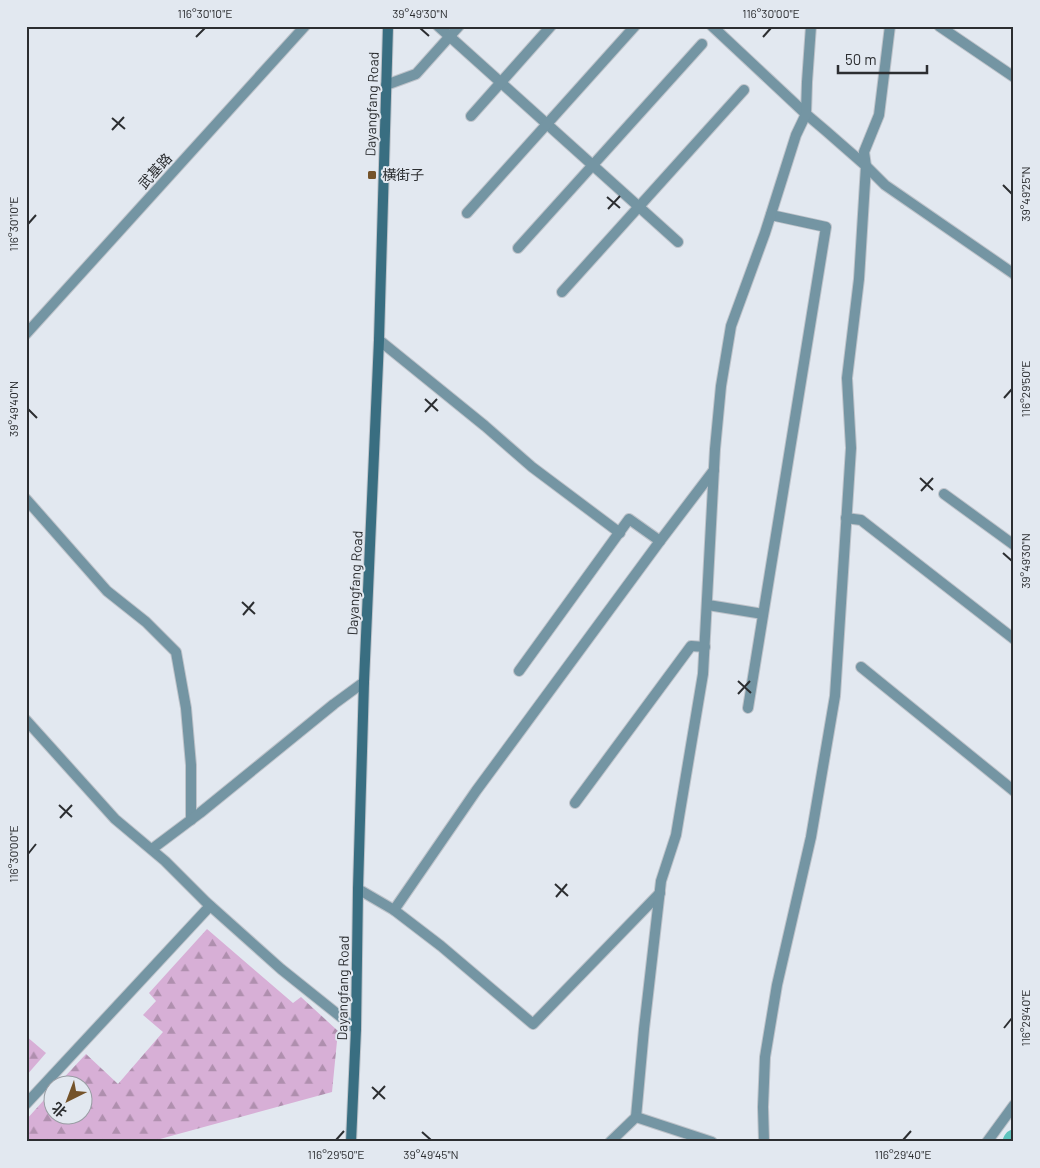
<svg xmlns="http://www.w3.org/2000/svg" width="1040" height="1168" font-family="Barlow,'Noto Sans SC',sans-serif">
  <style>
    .forest { fill: url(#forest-firs) }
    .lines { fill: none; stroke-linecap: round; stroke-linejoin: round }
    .river { stroke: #5ec2bc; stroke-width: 21 }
    .minor-casing { stroke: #bec3ca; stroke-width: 12 }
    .tertiary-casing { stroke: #bec3ca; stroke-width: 12 }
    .secondary-casing { stroke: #bec3ca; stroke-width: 12 }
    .minor { stroke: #7495a3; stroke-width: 10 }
    .tertiary { stroke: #7495a3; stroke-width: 10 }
    .secondary { stroke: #396e81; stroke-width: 10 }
    .ticks { fill: none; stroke: #2c2e31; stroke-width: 2 }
    .poi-dot { fill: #74532a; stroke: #e2e8f0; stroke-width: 2 }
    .labels { text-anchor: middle; stroke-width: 4; stroke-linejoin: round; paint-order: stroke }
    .street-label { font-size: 14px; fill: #2c2e31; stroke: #e2e8f0 }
    .poi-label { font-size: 14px; fill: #2c2e31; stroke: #e2e8f0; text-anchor: start }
    .neatline { fill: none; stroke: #2c2e31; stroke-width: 2 }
    .ticks-label { font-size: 12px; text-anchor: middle; fill: #2c2e31 }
  </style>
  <defs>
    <pattern id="forest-firs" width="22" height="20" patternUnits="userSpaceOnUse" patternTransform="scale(1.25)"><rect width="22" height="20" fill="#d7afd6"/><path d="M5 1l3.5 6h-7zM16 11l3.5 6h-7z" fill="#af8fae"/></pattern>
  </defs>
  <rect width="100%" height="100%" fill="#e2e8f0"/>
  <g class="forest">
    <polygon points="207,929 293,1003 301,997 338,1031 332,1092 149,1142 26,1142 26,1120 52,1091 52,1116 82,1116 82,1086 57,1085 86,1054 118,1084 163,1032 143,1015 156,1001 149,993"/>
    <polygon points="26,1036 46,1053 26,1076"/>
  </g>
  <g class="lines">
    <polyline class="river" points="1013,1142 1014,1140"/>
    <defs>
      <g id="minor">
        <polyline points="438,26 678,242"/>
        <polyline points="712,26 806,114 826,131 866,166 885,185 1014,274"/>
        <polyline points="939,26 1014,77"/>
        <polyline points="386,85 416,74 459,26"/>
        <polyline points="471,116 551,26"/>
        <polyline points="467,213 635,26"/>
        <polyline points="518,248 702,44"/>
        <polyline points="562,292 744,90"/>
        <polyline points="379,340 485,426 532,467 620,533"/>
        <polyline points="944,494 1014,545"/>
        <polyline points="26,499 107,591 146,622 176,652 186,708 191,765 191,820"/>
        <polyline points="846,518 861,520 1014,639"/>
        <polyline points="708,605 763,614"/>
        <polyline points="861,667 1014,791"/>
        <polyline points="519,671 629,519 660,541"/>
        <polyline points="748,708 826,227 771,215"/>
        <polyline points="26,720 115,819 165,861 206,902 281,969 356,1029"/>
        <polyline points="575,803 691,646 705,647"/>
        <polyline points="152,849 200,813 334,704 364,682"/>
        <polyline points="358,889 394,910 441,946 533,1024 660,893"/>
        <polyline points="394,910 476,791 660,541 714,470"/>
        <polyline points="26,1104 210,906"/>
        <polyline points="636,1117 644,1029 661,881 676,835 703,674 715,449 721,386 731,326 765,233 796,135 806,114 807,82 811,26"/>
        <polyline points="610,1142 636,1117 712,1142"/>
        <polyline points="764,1142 763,1107 765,1057 777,985 811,837 835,696 851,448 847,378 859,279 866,166 864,152 879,115 890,26"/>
        <polyline points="987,1142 1014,1105"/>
      </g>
      <polyline id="tertiary" points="26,334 305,26"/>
      <polyline id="secondary" points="351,1142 356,1029 358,889 364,682 379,340 388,26"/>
    </defs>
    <use href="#minor" class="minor-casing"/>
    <use href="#tertiary" class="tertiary-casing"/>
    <use href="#secondary" class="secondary-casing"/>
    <use href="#minor" class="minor"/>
    <use href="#tertiary" class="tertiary"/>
    <use href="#secondary" class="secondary"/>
  </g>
  <path class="ticks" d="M420 28 429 36M196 37 205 28M763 37 771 28M112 118 125 129M112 130 124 117M1003 185 1012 194M607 197 620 208M608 209 620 196M28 224 36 215M1004 398 1012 389M425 399 438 411M28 409 37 418M425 412 437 399M920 478 933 490M921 491 933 478M1003 553 1012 561M242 602 255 614M243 615 254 602M738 681 751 693M738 694 750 681M59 805 72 817M60 818 72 805M28 854 36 844M555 884 568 896M556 897 567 884M1004 1028 1012 1018M372 1087 385 1099M373 1099 385 1086M422 1132 431 1140M336 1140 344 1131M903 1140 911 1131"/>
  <rect class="poi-dot" x="367" y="170" width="10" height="10" rx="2.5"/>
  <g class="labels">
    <g class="street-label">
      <text transform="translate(372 104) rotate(-88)" y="5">Dayangfang Road</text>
      <text transform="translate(155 171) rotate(-48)" y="5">武基路</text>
      <text transform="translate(355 583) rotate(-87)" y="5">Dayangfang Road</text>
      <text transform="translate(343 988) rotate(-89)" y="5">Dayangfang Road</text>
    </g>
    <g class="poi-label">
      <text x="382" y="180">横街子</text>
    </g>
  </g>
  <rect width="1040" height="1168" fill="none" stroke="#e2e8f0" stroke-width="55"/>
  <g transform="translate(68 1100) rotate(222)"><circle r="24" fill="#e2e8f0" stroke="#999ea4"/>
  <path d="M0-4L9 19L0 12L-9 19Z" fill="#74532a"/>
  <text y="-8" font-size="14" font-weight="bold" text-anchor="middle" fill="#2c2e31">北</text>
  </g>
  <path d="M838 65v8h89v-8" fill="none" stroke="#2c2e31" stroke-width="2.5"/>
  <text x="845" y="65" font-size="15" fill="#2c2e31" stroke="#e2e8f0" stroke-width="4" paint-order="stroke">50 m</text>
  <rect x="28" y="28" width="984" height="1112" class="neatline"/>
  <g class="ticks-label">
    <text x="205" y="18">116°30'10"E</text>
    <text x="420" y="18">39°49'30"N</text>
    <text x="771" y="18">116°30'00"E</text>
    <text transform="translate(1026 194) rotate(-90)" y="4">39°49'25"N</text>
    <text transform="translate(14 224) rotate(-90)" y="4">116°30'10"E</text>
    <text transform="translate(1026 389) rotate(-90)" y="4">116°29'50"E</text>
    <text transform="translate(14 409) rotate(-90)" y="4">39°49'40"N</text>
    <text transform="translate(1026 561) rotate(-90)" y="4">39°49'30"N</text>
    <text transform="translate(14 854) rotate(-90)" y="4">116°30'00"E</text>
    <text transform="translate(1026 1018) rotate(-90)" y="4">116°29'40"E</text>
    <text x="336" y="1159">116°29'50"E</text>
    <text x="431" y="1159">39°49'45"N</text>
    <text x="903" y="1159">116°29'40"E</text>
  </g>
</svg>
